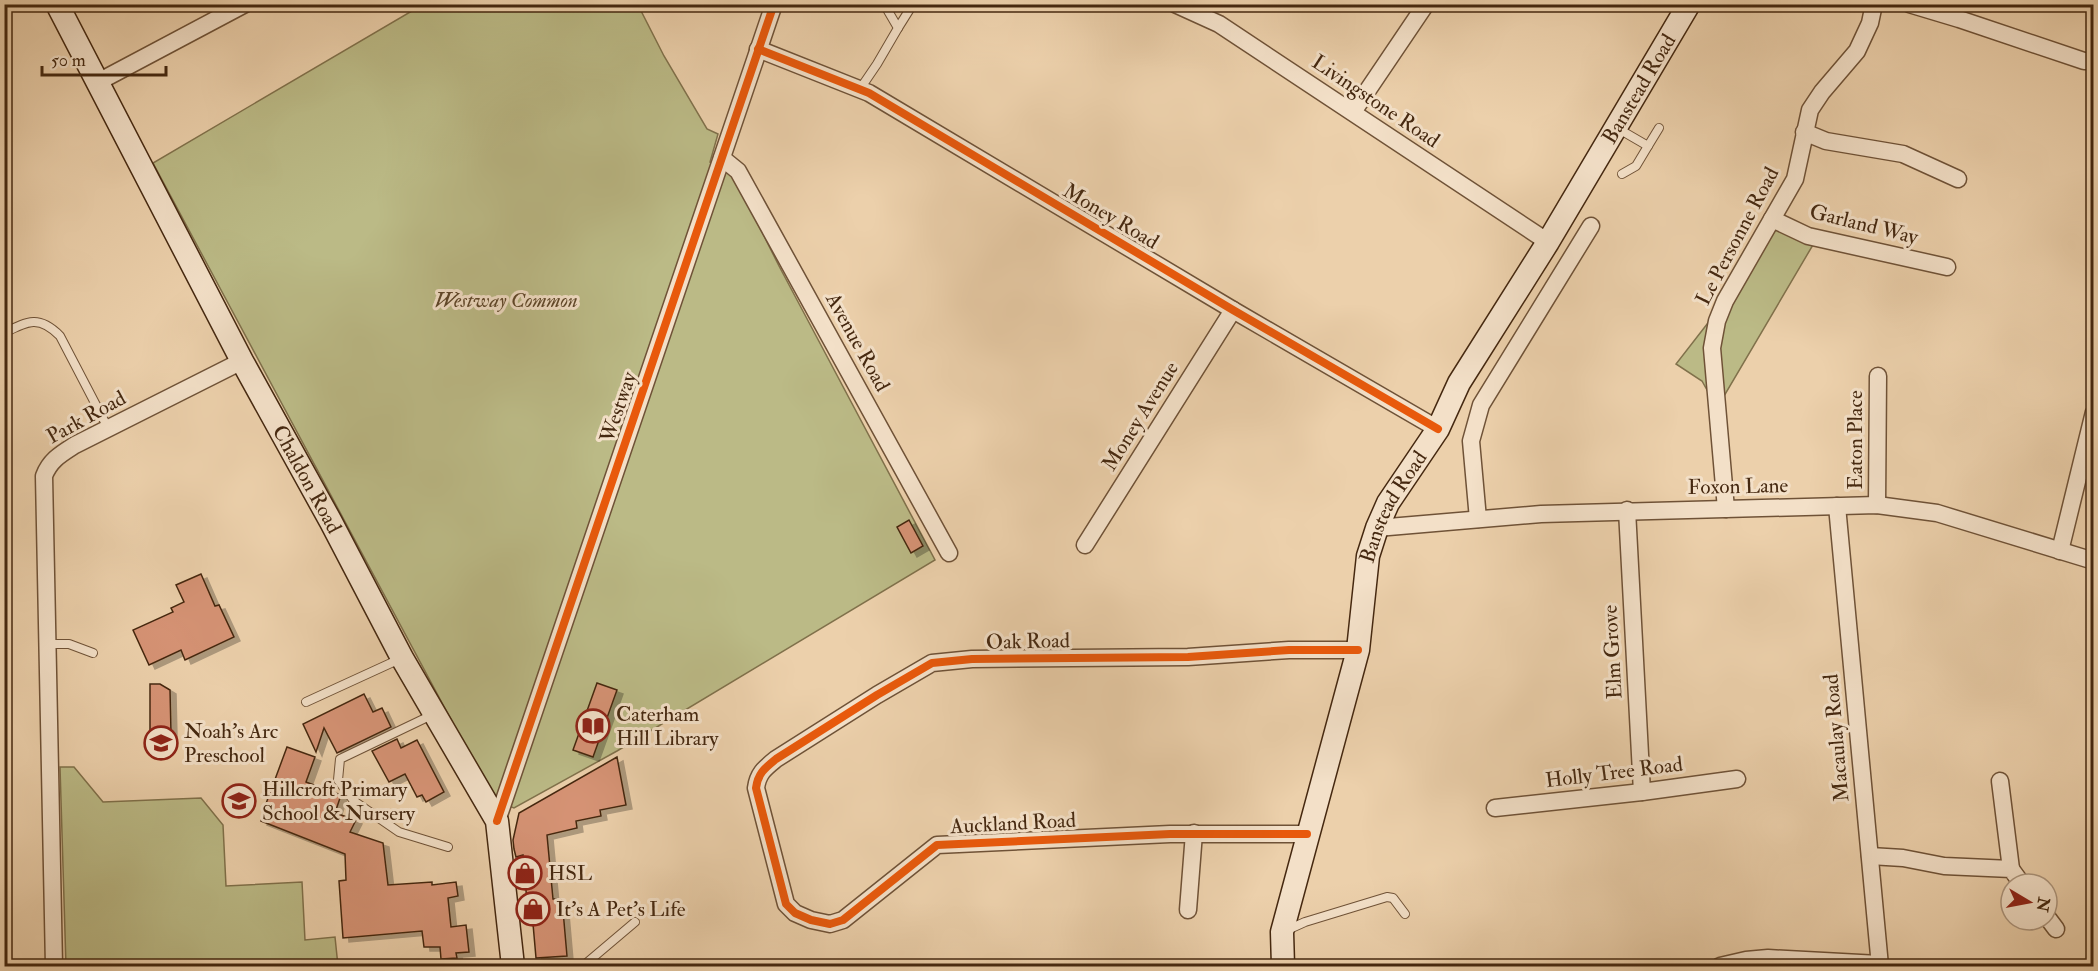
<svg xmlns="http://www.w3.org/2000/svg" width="2098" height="971" font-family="'IM FELL Double Pica',serif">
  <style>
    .green { fill: #bbba86; stroke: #80714b; stroke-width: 1.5 }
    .building { fill: #d69374; stroke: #452810; stroke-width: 1.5; filter: url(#shadow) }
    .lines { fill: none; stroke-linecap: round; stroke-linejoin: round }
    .service-casing { stroke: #6f5237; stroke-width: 10 }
    .minor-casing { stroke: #6f5237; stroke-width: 19 }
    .secondary-casing { stroke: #452810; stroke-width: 25 }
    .service { stroke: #f3e0c8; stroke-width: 8 }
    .minor { stroke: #f3e0c8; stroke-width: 16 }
    .secondary { stroke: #f3e0c8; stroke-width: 22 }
    .cycleway-casing { stroke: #f3e0c8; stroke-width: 11 }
    .cycleway { stroke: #e8590c; stroke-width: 8 }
    .labels { text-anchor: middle; stroke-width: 6; stroke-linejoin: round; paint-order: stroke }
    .street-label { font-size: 21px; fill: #452810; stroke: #f3e0c8 }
    .park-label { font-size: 21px; font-style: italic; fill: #5d4528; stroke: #f3e0c8 }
    .poi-label { font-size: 21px; fill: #452810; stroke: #f3e0c8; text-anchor: start }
  </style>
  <defs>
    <filter id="shadow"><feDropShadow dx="6" dy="4" stdDeviation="0" flood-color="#0004"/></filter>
  </defs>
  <rect width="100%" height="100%" fill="#ecd0ab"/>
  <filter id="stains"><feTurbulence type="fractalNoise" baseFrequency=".00333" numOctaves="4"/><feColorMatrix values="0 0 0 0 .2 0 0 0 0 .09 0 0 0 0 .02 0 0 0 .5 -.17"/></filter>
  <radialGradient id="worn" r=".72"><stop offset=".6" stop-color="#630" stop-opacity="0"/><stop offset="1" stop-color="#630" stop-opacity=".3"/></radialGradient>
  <g class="green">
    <polygon points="422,5 638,5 664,56 707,129 718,134 710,162 733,174 779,266 935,560 617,751 514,808 494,800 153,163"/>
    <polygon points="1772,219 1817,238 1717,408 1702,381 1676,364 1725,301"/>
    <polygon points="74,767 103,802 201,798 223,825 226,886 302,882 305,940 335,937 338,966 66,966 60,767"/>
  </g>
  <g class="building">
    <polygon points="909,520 923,546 911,553 897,527"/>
    <polygon points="201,574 215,606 219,605 234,637 185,660 181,650 149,665 133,630 173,612 171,608 184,602 176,585"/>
    <polygon points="597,683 617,690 593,757 573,750"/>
    <polygon points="150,684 160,684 170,690 171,733 150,733"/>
    <polygon points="364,694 373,712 382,708 391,727 337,753 324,728 316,752 303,724"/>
    <polygon points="397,739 401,748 417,740 444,792 426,802 422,795 417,797 405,774 389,782 372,751"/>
    <polygon points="287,747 315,757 306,782 341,795 335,813 356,820 350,832 383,843 388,885 432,882 432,885 456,882 458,896 448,898 451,927 466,925 469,952 456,953 457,958 441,959 440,947 424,947 422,931 343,938 339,881 346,880 345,854 261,821 265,810 264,809"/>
    <polygon points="617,757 626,805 600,810 601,816 576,821 577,828 547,835 553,899 562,899 567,956 536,958 531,901 527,902 523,855 516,857 514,849 513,840 519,813"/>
  </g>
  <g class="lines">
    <defs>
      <g id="service">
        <polyline points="898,28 913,4"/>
        <polyline points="860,89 877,64 898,28 884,4"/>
        <polyline points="1617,128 1648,146 1659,128"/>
        <polyline points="1622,174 1636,166 1648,146"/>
        <path d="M4 333C28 321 39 315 60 336L108 428"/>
        <polyline points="46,644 69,644 93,653"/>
        <polyline points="306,702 402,658"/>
        <polyline points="434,714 340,759 338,780 354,801 399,832 448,847"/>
        <polyline points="1285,931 1305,922 1387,897 1393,898 1405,914"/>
        <polyline points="583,966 635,922"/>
      </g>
      <g id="minor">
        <polyline points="1175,4 1219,24 1548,242"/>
        <polyline points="1909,4 1959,19 2084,61 2094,61"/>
        <polyline points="758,49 869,93 1233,310 1438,429"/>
        <polyline points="98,82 245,4"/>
        <polyline points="1353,112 1426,4"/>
        <polyline points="1804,132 1826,141 1903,154 1958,179"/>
        <polyline points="722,158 738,171 949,553"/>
        <polyline points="1772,219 1808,236 1947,267"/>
        <polyline points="1877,505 1878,376"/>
        <polyline points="1837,506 1880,966"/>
        <polyline points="1726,509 1712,348 1717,321 1725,301 1795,179 1810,110 1822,92 1857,51 1870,23 1874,4"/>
        <polyline points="1627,510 1642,792"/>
        <polyline points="1478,519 1471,441 1481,405 1591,226"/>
        <polyline points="1377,528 1541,514 1877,505 1937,513 2094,561"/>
        <polyline points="1085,545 1233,310"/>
        <polyline points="2060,551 2094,412"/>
        <polyline points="2000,781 2011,869"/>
        <polyline points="1495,808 1642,792 1737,779"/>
        <polyline points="497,821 774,4"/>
        <path d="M1307 834H1170L937 845 843 920 830 924 811 920 795 913 786 904 756 788C758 773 765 768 776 759L877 695 932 663 972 659 1188 657 1289 650H1358"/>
        <polyline points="1870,856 1903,858 1944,866 2011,869 2022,884"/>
        <polyline points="1188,910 1194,833"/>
        <polyline points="2047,917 2056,929"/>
        <path d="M54 966 44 476C50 460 61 454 75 445L242 361"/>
        <polyline points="1720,966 1746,960 1768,958 1879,964"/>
      </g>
      <g id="secondary">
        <path id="s1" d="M57 4 242 361 331 522 402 658 497 821 513 966"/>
        <path id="s2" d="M1283 966 1282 932 1358 650 1368 556 1377 528 1388 503 1438 429 1459 383 1548 242 1689 4"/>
      </g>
    </defs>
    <use href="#service" class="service-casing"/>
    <use href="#minor" class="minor-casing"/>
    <use href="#secondary" class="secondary-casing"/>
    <use href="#service" class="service"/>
    <use href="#minor" class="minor"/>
    <use href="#secondary" class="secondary"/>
    <defs>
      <g id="cycleway">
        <polyline points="758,49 869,93 1233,310 1438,429"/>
        <polyline points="497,821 774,4"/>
        <path d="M1307 834H1170L937 845 843 920 830 924 811 920 795 913 786 904 756 788C758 773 765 768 776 759L877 695 932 663 972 659 1188 657 1289 650H1358"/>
      </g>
    </defs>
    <use href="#cycleway" class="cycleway-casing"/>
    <use href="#cycleway" class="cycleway"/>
  </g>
  <defs>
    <symbol id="library-ring" viewBox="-11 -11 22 22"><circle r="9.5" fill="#f3e0c8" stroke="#8f2418" stroke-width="1.5"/><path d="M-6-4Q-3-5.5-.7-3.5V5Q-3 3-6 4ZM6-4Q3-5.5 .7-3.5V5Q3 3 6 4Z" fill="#8f2418"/></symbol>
    <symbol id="school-ring" viewBox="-11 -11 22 22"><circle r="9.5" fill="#f3e0c8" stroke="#8f2418" stroke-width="1.5"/><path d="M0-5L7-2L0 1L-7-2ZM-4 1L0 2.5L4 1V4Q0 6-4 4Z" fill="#8f2418"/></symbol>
    <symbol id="shop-ring" viewBox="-11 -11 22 22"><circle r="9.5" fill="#f3e0c8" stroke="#8f2418" stroke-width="1.5"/><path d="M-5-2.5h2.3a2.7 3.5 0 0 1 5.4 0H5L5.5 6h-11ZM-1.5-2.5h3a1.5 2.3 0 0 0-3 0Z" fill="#8f2418"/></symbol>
  </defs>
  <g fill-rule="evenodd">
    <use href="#library-ring" x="574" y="707" width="38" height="38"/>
    <use href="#school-ring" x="142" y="724" width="38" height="38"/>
    <use href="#school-ring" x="220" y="782" width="38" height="38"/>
    <use href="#shop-ring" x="506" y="854" width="38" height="38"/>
    <use href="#shop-ring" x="514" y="890" width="38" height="38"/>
  </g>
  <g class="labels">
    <g class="street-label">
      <text dy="7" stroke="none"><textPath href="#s2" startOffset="962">Banstead Road</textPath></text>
      <text transform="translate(1376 101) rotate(34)" y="7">Livingstone Road</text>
      <text transform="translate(1111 216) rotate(31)" y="7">Money Road</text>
      <text transform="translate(1864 224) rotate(14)" y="7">Garland Way</text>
      <text transform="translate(1737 236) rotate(-62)" y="7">Le Personne Road</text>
      <text transform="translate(858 342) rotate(61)" y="7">Avenue Road</text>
      <text transform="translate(618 407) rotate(-71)" y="7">Westway</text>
      <text transform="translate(1140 416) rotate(-58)" y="7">Money Avenue</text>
      <text transform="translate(86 417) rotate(-29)" y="7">Park Road</text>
      <text transform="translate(1855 440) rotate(-90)" y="7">Eaton Place</text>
      <text dy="7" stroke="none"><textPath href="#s1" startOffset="537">Chaldon Road</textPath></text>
      <text transform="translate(1738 486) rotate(-1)" y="7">Foxon Lane</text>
      <text dy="7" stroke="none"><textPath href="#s2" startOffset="476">Banstead Road</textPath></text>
      <text transform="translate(1028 641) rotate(-1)" y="7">Oak Road</text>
      <text transform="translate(1612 652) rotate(-93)" y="7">Elm Grove</text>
      <text transform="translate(1836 738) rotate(-95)" y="7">Macaulay Road</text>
      <text transform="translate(1614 772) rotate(-7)" y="7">Holly Tree Road</text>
      <text transform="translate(1013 823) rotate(-3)" y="7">Auckland Road</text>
    </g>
    <g class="park-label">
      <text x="506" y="307">Westway Common</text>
    </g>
    <g class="poi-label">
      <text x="616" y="721">Caterham<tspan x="616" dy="24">Hill Library</tspan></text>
      <text x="184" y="738">Noah's Arc<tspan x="184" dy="24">Preschool</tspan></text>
      <text x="262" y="796">Hillcroft Primary<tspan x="262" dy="24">School &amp; Nursery</tspan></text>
      <text x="548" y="880">HSL</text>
      <text x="556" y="916">It's A Pet's Life</text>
    </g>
  </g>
  <rect width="2098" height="971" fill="none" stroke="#ecd0ab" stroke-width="24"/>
  <rect x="6" y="6" width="2086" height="959" fill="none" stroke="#452810" stroke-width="3"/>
  <rect x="12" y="12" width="2074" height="947" fill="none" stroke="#452810" stroke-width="1.5"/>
  <g transform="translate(2029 902) rotate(100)"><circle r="28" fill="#f3e0c8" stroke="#ad967e" stroke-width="1.5"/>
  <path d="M0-4.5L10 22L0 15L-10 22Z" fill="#8f2418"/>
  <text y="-9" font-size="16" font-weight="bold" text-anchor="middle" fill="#452810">N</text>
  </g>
  <path d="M42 66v9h124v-9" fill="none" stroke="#452810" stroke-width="3"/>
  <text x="51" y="66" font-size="18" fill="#452810" stroke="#f3e0c8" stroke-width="4.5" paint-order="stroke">50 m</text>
  <rect width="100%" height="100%" filter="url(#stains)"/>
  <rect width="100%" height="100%" fill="url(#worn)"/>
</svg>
